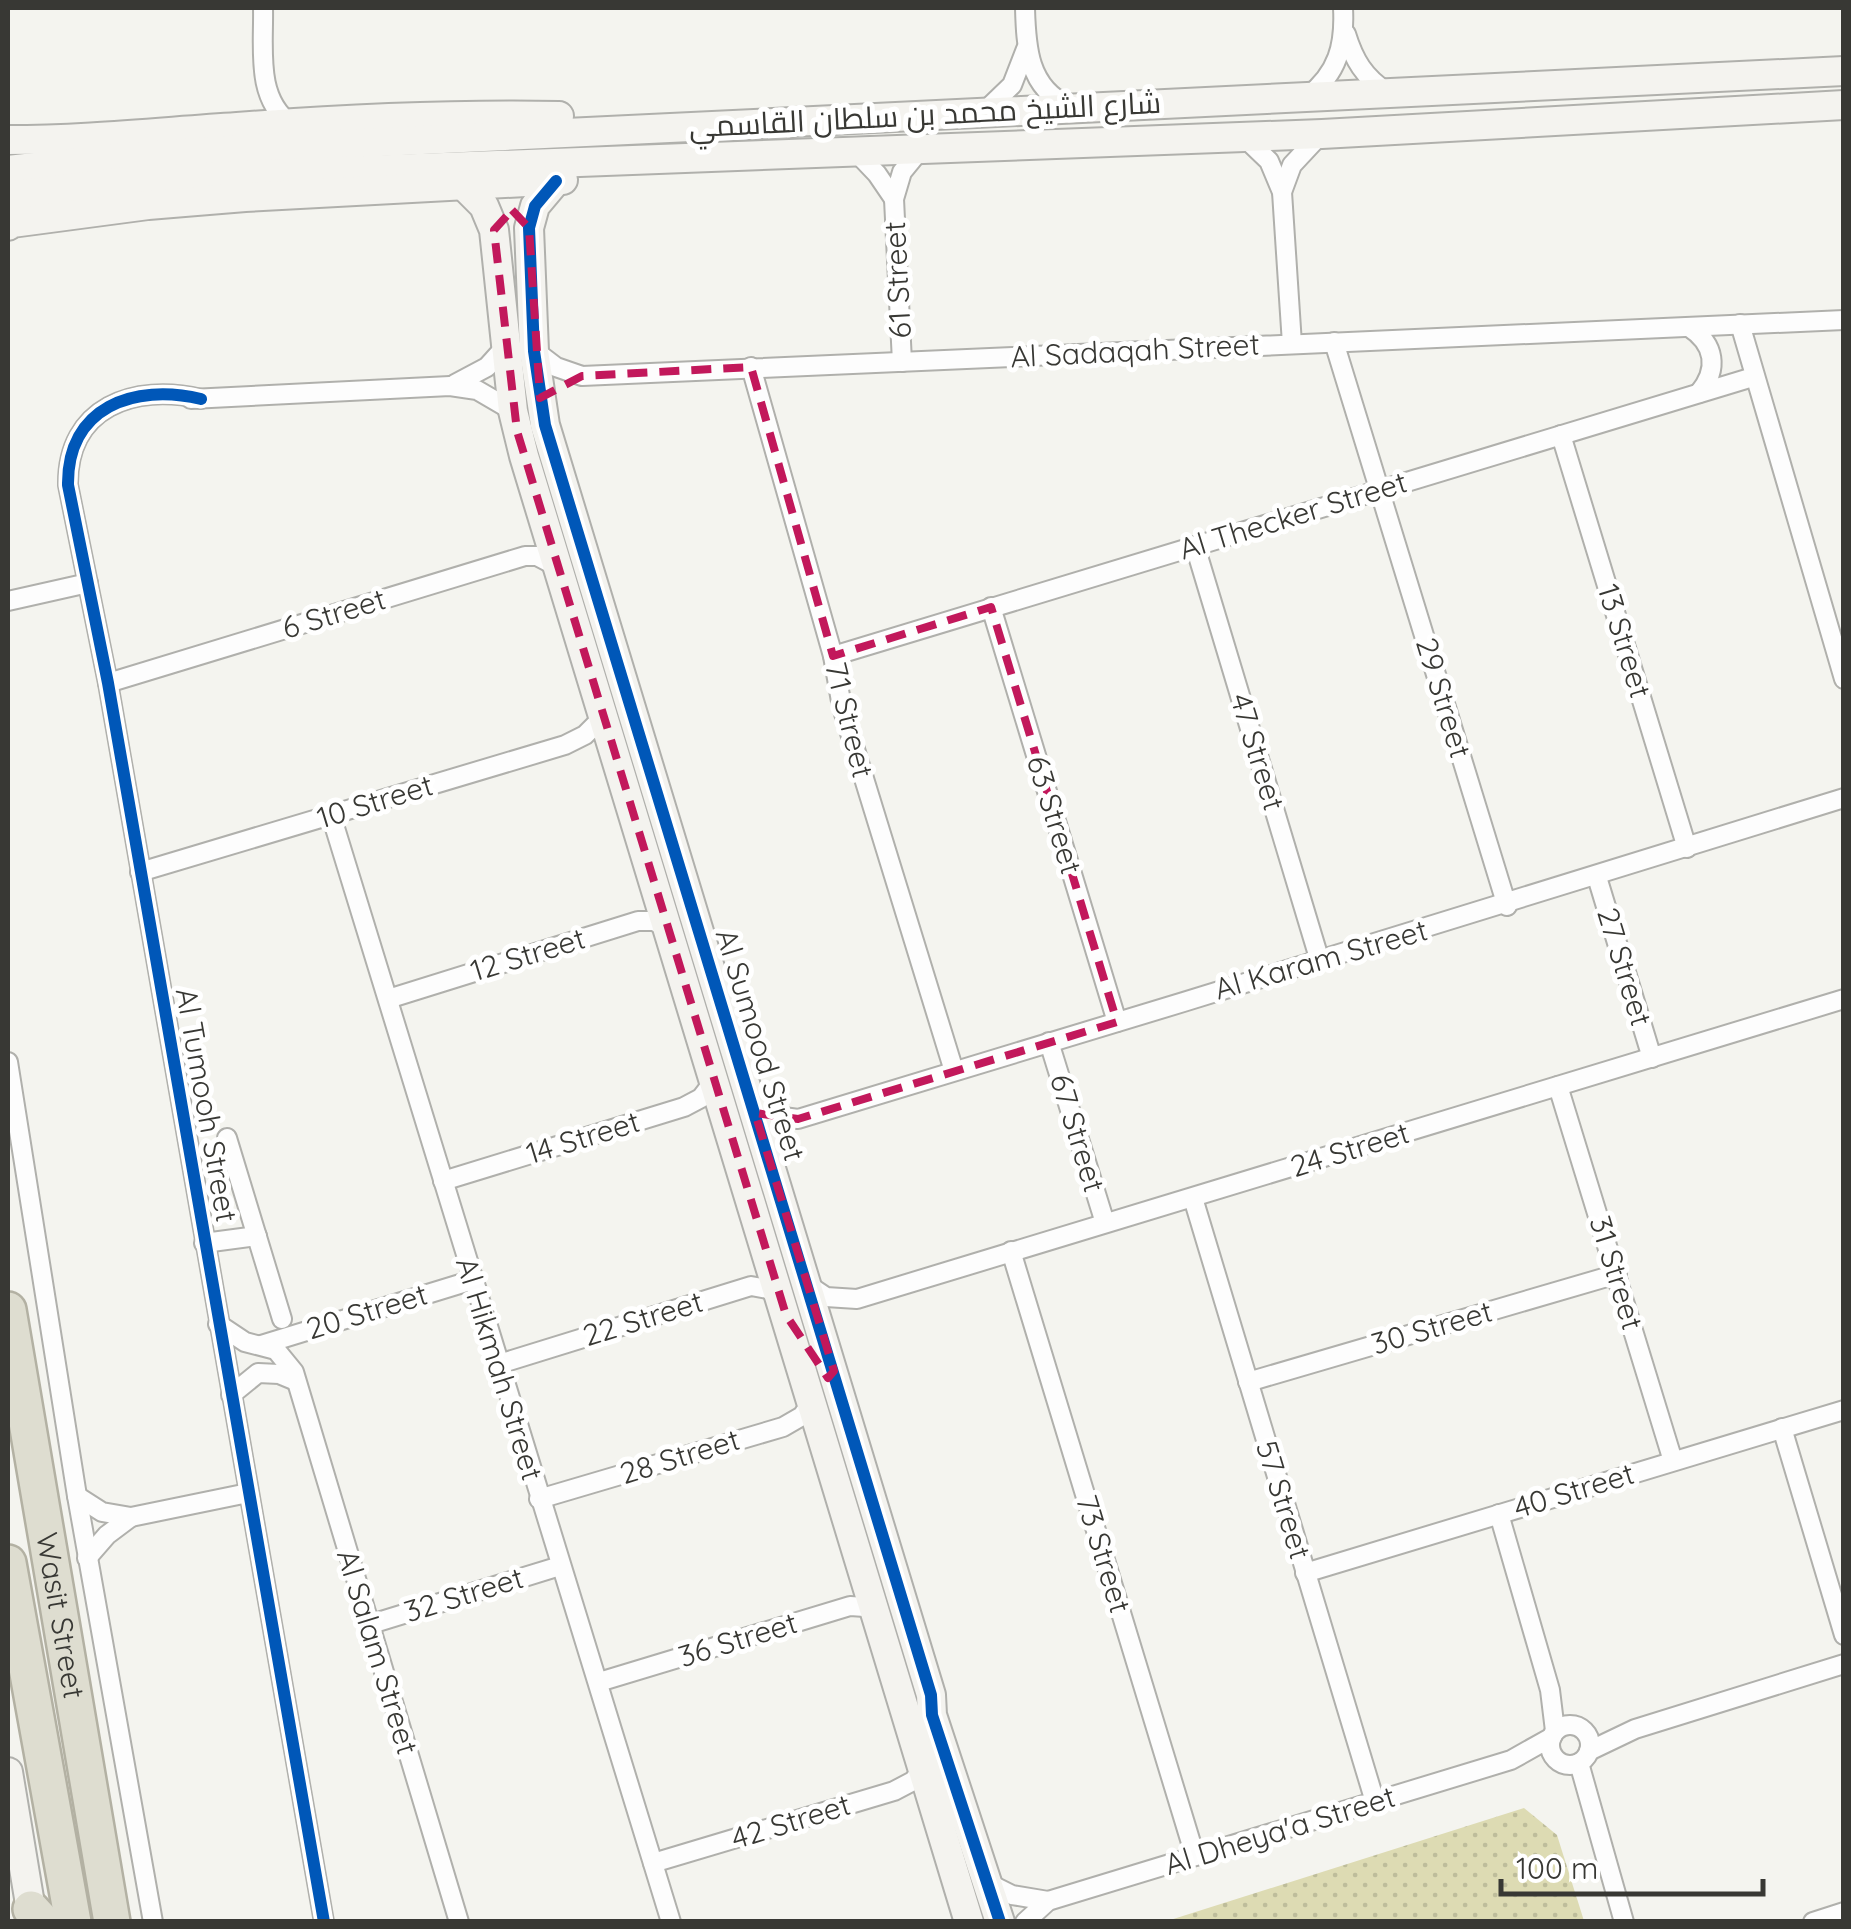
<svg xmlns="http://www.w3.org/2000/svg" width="1851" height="1929" font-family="Quicksand,Cairo,sans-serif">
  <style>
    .green { fill: url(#green-dots) }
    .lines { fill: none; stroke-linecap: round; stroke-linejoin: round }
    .street-casing { stroke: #b0b0ac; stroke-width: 22 }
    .secondary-casing { stroke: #b0b0ac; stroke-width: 32 }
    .highway-casing { stroke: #b3b1a3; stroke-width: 40 }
    .street { stroke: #fdfdfd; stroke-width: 18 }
    .secondary { stroke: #f4f3ef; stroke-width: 28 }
    .highway { stroke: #deddd0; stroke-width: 35 }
    .cycleway-casing { stroke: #fff; stroke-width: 19 }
    .cycleway { stroke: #0057b8; stroke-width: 12 }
    .marked { fill: none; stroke: #c2185b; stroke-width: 8; stroke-dasharray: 20 12; stroke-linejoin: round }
    .labels { text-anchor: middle; stroke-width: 10; stroke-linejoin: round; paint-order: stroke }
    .street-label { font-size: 30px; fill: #383834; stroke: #fff }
  </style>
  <defs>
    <pattern id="green-dots" width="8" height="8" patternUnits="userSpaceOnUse" patternTransform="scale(2.5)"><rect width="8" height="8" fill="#dddbb3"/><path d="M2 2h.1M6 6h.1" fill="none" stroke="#bebd9b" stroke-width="1.8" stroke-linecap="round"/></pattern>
  </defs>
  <rect width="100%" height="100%" fill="#f4f4ef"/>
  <polygon class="green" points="1524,1808 1557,1835 1584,1921 1167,1921"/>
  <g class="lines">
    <defs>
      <g id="street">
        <path d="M263 8C264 48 255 98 291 124"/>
        <path d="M1025 8C1026 46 1028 88 1069 106"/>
        <path d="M1346 34C1354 60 1364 77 1387 92"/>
        <path d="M1307 97C1338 73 1345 45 1343 8"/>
        <polyline points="984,112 1012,85 1026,49"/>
        <polyline points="1244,137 1269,161 1282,192 1292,344"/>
        <polyline points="856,152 877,174 894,199"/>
        <polyline points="1282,192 1292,165 1320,135"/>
        <polyline points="1740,324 1844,679"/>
        <path d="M1689 327C1715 344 1719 369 1699 393"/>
        <polyline points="1334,342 1507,906"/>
        <polyline points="535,351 556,367 582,376 1844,320"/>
        <polyline points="902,362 894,199 902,172 920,150"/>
        <polyline points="751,367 833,656 842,707 954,1071"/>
        <polyline points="455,384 487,367 506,346"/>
        <polyline points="191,399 450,386 477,390 513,411"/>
        <path d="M201 399C134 383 67 407 68 485L108 683 324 1922"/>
        <polyline points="1561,435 1687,848"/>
        <polyline points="1195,546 1319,958"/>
        <polyline points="8,601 88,583"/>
        <polyline points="991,607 1117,1022"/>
        <polyline points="833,656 1753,377"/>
        <polyline points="108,683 525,556 537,556 558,567"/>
        <polyline points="331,815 671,1922"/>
        <polyline points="140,872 565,745 585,735 603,717"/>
        <polyline points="1597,877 1652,1058"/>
        <polyline points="388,999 638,921 654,921 668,929"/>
        <polyline points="1049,1042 1105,1223"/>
        <polyline points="8,1062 77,1496 153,1922"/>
        <polyline points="1558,1086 1673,1461"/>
        <path d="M753 1105 769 1115 798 1119C1147 1013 1496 908 1844 798"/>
        <polyline points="227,1138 282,1319"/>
        <polyline points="443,1181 684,1107 701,1098 714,1081"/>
        <polyline points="1193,1198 1375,1802"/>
        <polyline points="204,1243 257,1236"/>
        <polyline points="1011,1251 1195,1856"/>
        <polyline points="808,1285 826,1297 857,1299 1844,999"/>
        <polyline points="218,1324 245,1342 276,1350 294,1372 459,1922"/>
        <polyline points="261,1345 473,1280"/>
        <polyline points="499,1364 751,1286 768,1289 778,1297"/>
        <polyline points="1248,1382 1617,1274"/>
        <polyline points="231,1395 258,1373 279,1374 296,1381"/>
        <polyline points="1782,1428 1844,1635"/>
        <polyline points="77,1496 102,1512 131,1517 248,1493"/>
        <polyline points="539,1499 783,1427 802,1416 812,1402"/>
        <polyline points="1499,1514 1550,1690 1555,1731"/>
        <polyline points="87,1558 107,1535 131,1517"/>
        <polyline points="1305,1573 1844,1410"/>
        <polyline points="368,1625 560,1566"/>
        <polyline points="599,1682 850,1606 865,1607 877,1613"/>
        <circle cx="1570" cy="1745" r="20"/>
        <polyline points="1589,1751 1635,1729 1844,1664"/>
        <polyline points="1579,1763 1624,1922"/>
        <polyline points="653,1863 894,1791 913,1781 923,1769"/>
        <polyline points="990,1884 1012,1895 1048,1901"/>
        <polyline points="1025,1922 1048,1901 1511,1760 1552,1737"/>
        <polyline points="1813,1922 1844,1912"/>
      </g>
      <g id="secondary">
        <path d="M8 140C85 140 160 132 237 127 344 119 452 114 559 116"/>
        <polyline points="8,170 126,157 257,148 1844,71"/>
        <polyline points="556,181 535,206 529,228 534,351 545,425 931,1695 932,1715 1000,1922"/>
        <polyline points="466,188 484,206 494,230 513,411 524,456 969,1922"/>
        <polyline points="8,196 128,181 260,174 1322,134 1844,105"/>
        <polyline points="8,226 12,223 148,205 245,197 563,180"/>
        <polyline points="8,1772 33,1922"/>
      </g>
      <g id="highway">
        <path id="s1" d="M8 1310 112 1922"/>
        <polyline points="8,1563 73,1922"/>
        <polyline points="31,1909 43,1922"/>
      </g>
    </defs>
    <use href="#street" class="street-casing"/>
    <use href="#secondary" class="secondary-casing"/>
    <use href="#highway" class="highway-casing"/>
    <use href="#street" class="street"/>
    <use href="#secondary" class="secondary"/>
    <use href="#highway" class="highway"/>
    <defs>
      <g id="cycleway">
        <polyline points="556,181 535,206 529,228 534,351 545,425 931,1695 932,1715 1000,1922"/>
        <path d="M201 399C134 383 67 407 68 485L108 683 324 1922"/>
      </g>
    </defs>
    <use href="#cycleway" class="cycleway-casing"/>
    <use href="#cycleway" class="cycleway"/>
  </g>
  <path class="marked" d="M512 210 529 228 540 398 582 376 751 367 833 656 991 607 1117 1022 798 1119 755 1113 834 1371 828 1378 786 1315 517 431 494 230Z"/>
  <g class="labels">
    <g class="street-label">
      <text transform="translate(925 115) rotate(-3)" y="10">شارع الشيخ محمد بن سلطان القاسمي</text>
      <text transform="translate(898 280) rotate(-93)" y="10">61 Street</text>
      <text transform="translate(1135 351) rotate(-3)" y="10">Al Sadaqah Street</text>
      <text transform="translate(1293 516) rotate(-17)" y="10">Al Thecker Street</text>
      <text transform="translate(334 614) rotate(-17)" y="10">6 Street</text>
      <text transform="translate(1624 641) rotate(73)" y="10">13 Street</text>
      <text transform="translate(1443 698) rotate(73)" y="10">29 Street</text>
      <text transform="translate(849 720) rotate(76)" y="10">71 Street</text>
      <text transform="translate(1257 752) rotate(73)" y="10">47 Street</text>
      <text transform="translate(375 802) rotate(-17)" y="10">10 Street</text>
      <text transform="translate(1054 815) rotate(73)" y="10">63 Street</text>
      <text transform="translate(528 955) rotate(-17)" y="10">12 Street</text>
      <text transform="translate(1321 960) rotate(-16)" y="10">Al Karam Street</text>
      <text transform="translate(1624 967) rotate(73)" y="10">27 Street</text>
      <text transform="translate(760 1045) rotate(73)" y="10">Al Sumood Street</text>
      <text transform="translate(206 1105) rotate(80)" y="10">Al Tumooh Street</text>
      <text transform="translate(1077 1133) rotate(73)" y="10">67 Street</text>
      <text transform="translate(583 1138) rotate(-17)" y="10">14 Street</text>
      <text transform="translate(1350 1150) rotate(-17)" y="10">24 Street</text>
      <text transform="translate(1616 1273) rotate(73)" y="10">31 Street</text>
      <text transform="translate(367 1312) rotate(-17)" y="10">20 Street</text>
      <text transform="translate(643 1319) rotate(-17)" y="10">22 Street</text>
      <text transform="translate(1432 1328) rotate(-16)" y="10">30 Street</text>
      <text transform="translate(499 1369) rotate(73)" y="10">Al Hikmah Street</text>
      <text transform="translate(680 1457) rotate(-17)" y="10">28 Street</text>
      <text transform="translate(1574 1491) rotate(-17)" y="10">40 Street</text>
      <text transform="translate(1283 1500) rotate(73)" y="10">57 Street</text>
      <text transform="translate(1103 1554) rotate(73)" y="10">73 Street</text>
      <text transform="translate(464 1595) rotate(-17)" y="10">32 Street</text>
      <text dy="10" stroke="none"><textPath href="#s1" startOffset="310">Wasit Street</textPath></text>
      <text transform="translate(738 1640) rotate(-17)" y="10">36 Street</text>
      <text transform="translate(377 1652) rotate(73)" y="10">Al Salam Street</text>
      <text transform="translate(791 1822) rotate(-17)" y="10">42 Street</text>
      <text transform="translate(1280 1831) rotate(-17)" y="10">Al Dheya'a Street</text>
    </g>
  </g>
  <rect width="1851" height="1929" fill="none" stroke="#383834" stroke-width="20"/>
  <path d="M1501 1879v15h262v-15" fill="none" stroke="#383834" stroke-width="5"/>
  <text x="1516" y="1879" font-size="30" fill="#383834" stroke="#ffffff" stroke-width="8" paint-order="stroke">100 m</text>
</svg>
